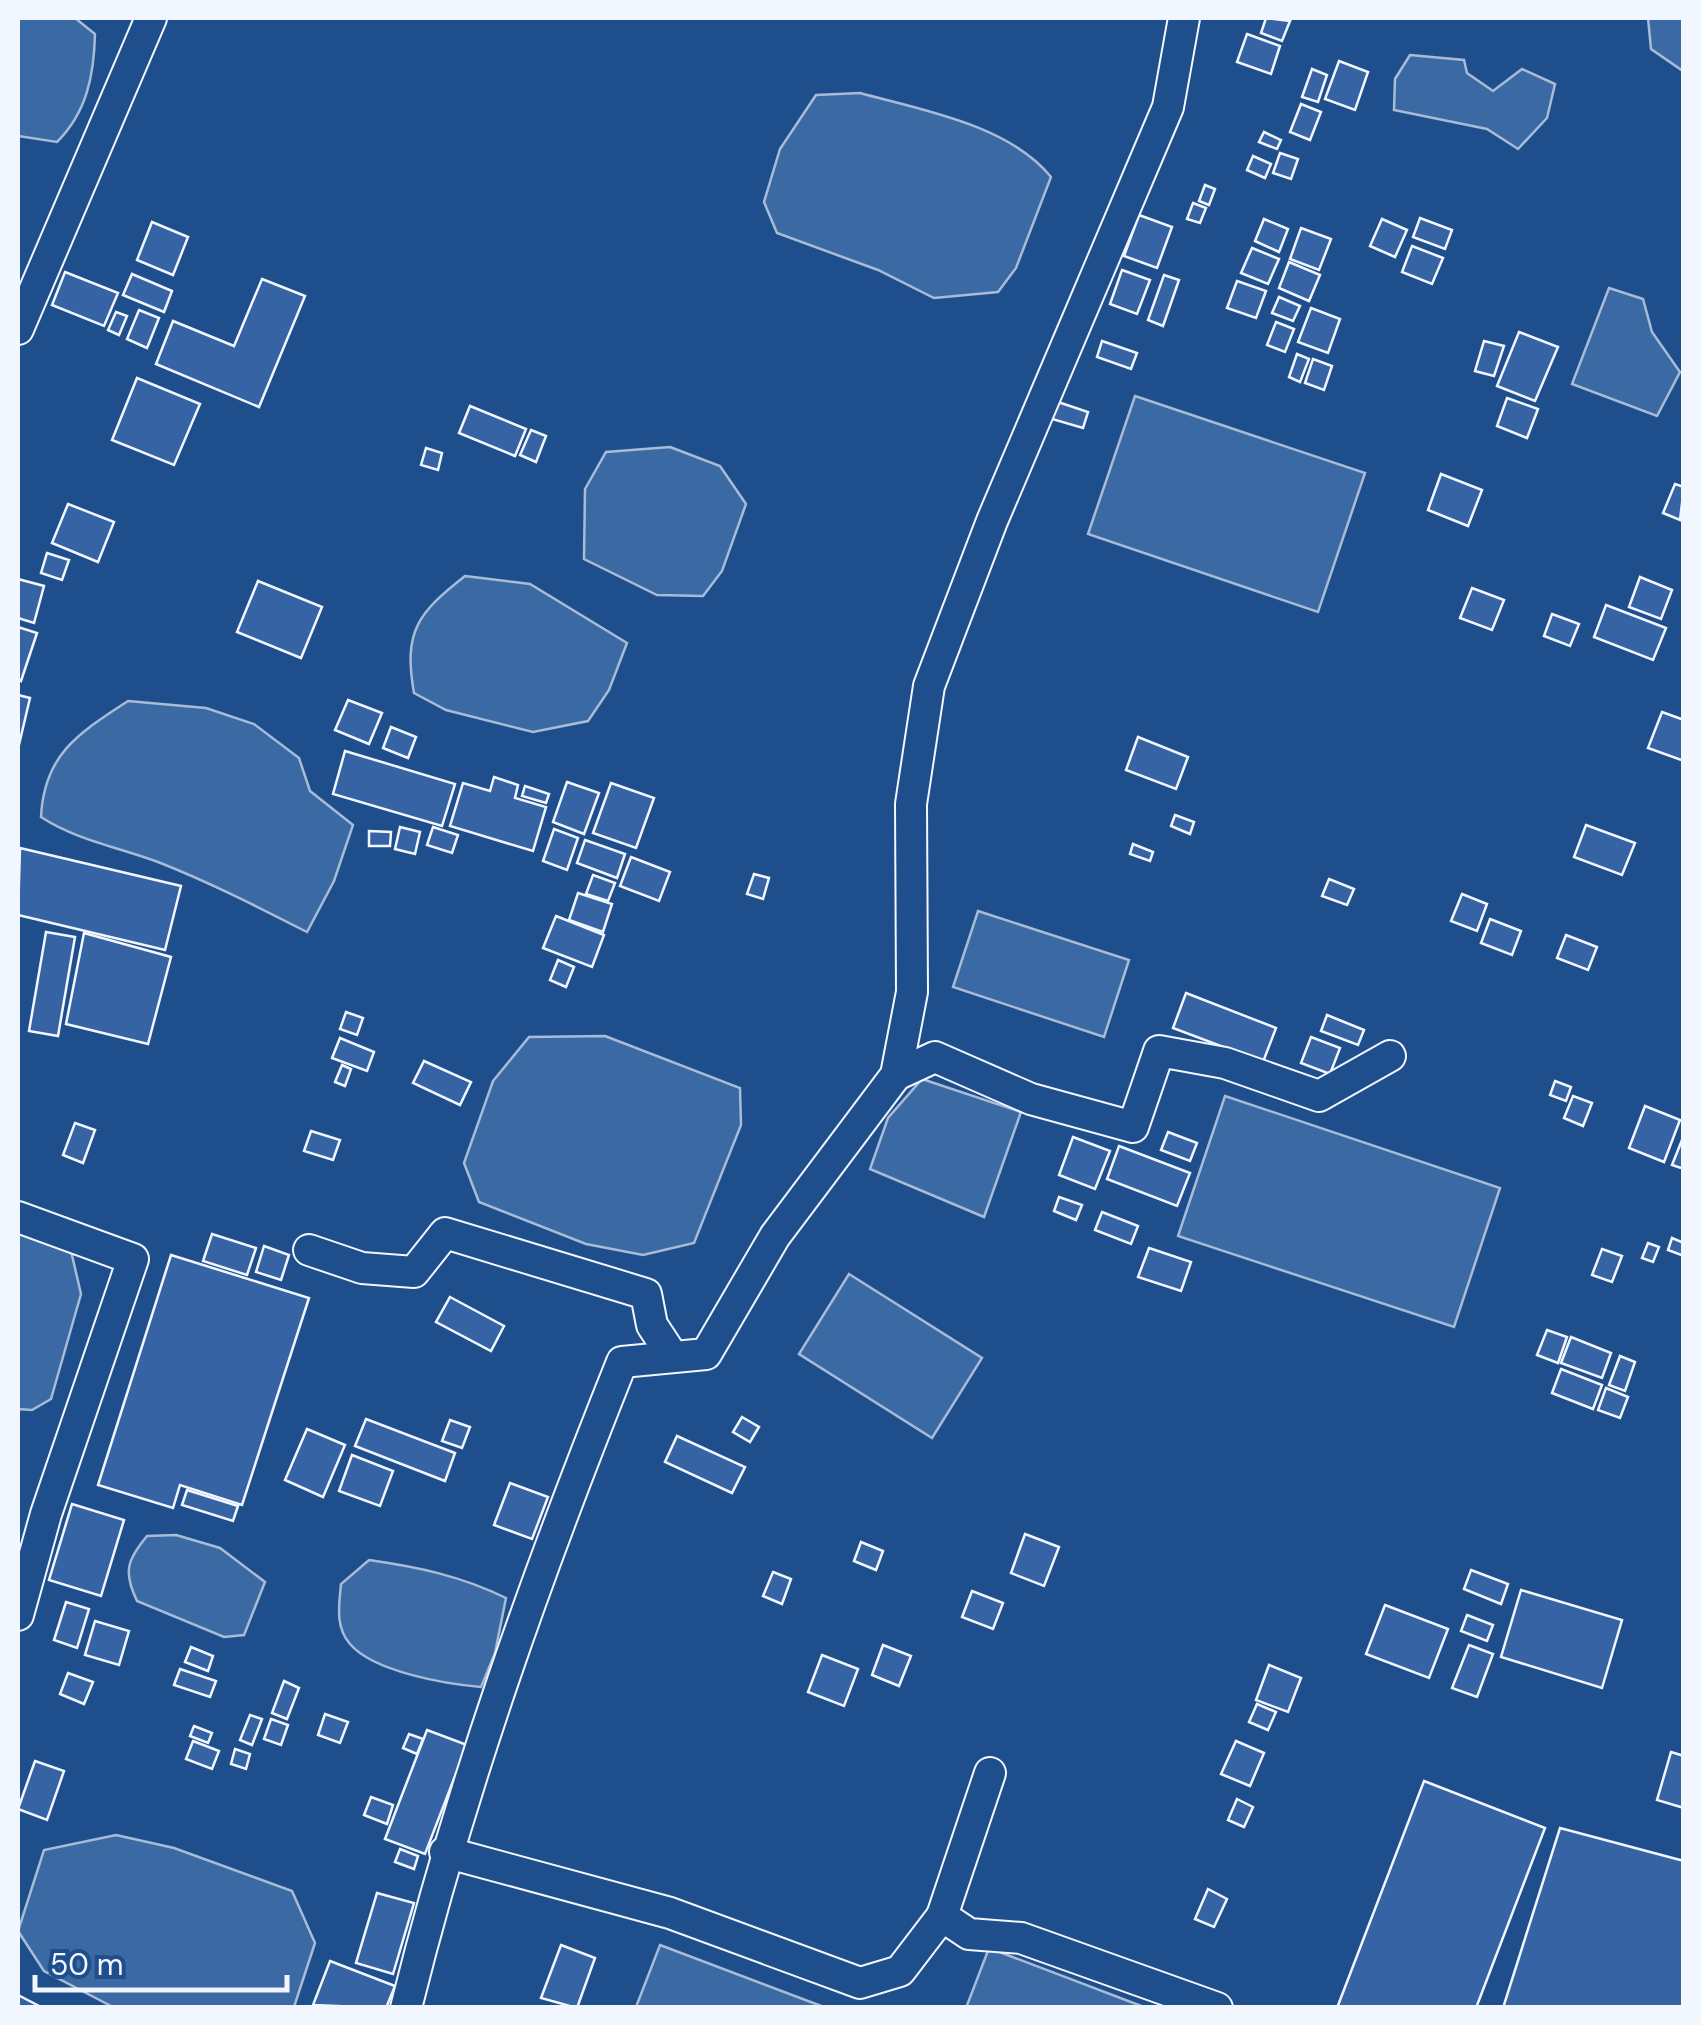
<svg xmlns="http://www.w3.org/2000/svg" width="1701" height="2025" font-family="'DM Sans',sans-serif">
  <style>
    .water { fill: #3b69a3; stroke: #a8bbd7; stroke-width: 2.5 }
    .building { fill: #3563a3; stroke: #f2f6ff; stroke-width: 2.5 }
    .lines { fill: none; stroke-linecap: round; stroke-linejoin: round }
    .street-casing { stroke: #f2f6ff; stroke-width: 34 }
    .street { stroke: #1f4e8c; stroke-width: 30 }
  </style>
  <rect width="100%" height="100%" fill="#1f4e8c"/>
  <g class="water">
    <path d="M18 18H75L95 34C94 75 87 112 57 142L18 136Z"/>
    <polygon points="1648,18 1683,18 1683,71 1651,49"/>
    <polygon points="1410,55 1464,60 1467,73 1493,91 1522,69 1555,84 1547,118 1518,149 1487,129 1394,110 1395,79"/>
    <path d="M860 93C922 110 1009 125 1051 177L1016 268 998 292 934 298 878 270 777 233 764 202 780 149 816 95Z"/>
    <polygon points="1609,288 1643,299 1652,332 1680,372 1657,416 1572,384"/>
    <polygon points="1135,396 1365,473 1318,612 1088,534"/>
    <polygon points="670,447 720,466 746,504 722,571 703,596 657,595 584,559 585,489 606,452"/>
    <path d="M465 576 530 584 627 643 609 690 588 721 533 732 446 710 414 693C403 631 418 613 465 576Z"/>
    <path d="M128 701 206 708 254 724 299 758 310 791 353 825 334 881 307 932C258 907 209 882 158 862 118 847 76 840 41 817 44 754 79 733 128 701Z"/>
    <polygon points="978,911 1129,960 1104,1037 953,987"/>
    <polygon points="605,1036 740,1088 741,1125 694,1243 643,1255 586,1244 479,1202 464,1163 493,1081 529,1037"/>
    <polygon points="922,1079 1021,1112 984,1217 870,1169 888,1118"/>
    <polygon points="1225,1096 1500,1188 1454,1327 1178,1236"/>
    <polygon points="18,1233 71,1251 81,1294 51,1399 32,1410 18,1409"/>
    <polygon points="849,1274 982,1358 932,1438 799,1354"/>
    <path d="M176 1535 220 1548 265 1582 244 1635 224 1637 137 1601C123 1572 127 1560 147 1536Z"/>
    <path d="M369 1560C418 1567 461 1576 506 1598L495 1653 481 1687C446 1684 374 1672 350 1644 335 1627 339 1605 341 1584Z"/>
    <polygon points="116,1835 174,1848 292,1891 315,1943 294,2007 113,2007 44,1971 18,1931 44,1850"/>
    <polygon points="660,1945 824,2007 636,2007"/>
    <polygon points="989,1948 1144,2007 966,2008"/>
  </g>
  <g class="building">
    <polygon points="1266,18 1290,21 1282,41 1261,33"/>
    <polygon points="1247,34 1280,46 1271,74 1237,62"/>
    <polygon points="1339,61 1368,72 1355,110 1325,99"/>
    <polygon points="1312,69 1327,75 1318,102 1302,97"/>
    <polygon points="1301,104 1321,112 1310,140 1290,132"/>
    <polygon points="1264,132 1281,140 1277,149 1259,142"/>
    <polygon points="1280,153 1298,159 1291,179 1273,173"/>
    <polygon points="1253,156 1271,164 1265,178 1247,170"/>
    <polygon points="1205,185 1215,189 1209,205 1199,201"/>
    <polygon points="1193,203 1206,208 1200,223 1187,219"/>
    <polygon points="1139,215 1172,227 1157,268 1124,256"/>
    <polygon points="1420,218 1452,230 1445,249 1413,237"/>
    <polygon points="1264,219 1288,229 1279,252 1255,241"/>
    <polygon points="1382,219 1407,230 1395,257 1370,246"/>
    <polygon points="152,222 188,237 173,275 137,260"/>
    <polygon points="1301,228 1331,239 1319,270 1290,259"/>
    <polygon points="1412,246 1443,258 1432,284 1402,272"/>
    <polygon points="1252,248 1279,259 1268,284 1241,273"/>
    <polygon points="1289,262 1320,275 1309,301 1279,288"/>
    <polygon points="1122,270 1150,280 1137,314 1110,304"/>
    <polygon points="65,272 118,293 104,326 52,305"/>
    <polygon points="132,274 172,291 164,312 123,295"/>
    <polygon points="1164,275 1179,280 1163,326 1148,320"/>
    <polygon points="262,279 305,296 259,407 156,364 173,321 234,346"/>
    <polygon points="1237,281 1266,291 1256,318 1227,308"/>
    <polygon points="1279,297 1300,306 1293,321 1272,313"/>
    <polygon points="1311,308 1340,319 1328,353 1298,342"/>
    <polygon points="139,310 159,318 147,348 127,339"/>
    <polygon points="116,312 127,316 119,335 108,330"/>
    <polygon points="1276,322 1294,329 1285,352 1267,345"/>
    <polygon points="1519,332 1558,347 1535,401 1497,386"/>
    <polygon points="1102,341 1137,353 1131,369 1097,357"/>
    <polygon points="1484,341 1504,346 1494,376 1475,371"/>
    <polygon points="1297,354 1309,359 1300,382 1289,377"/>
    <polygon points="1313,359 1332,366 1324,390 1305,383"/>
    <polygon points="137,378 200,404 174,465 112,440"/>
    <polygon points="1507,398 1538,409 1527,438 1497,426"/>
    <polygon points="1058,402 1088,412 1083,428 1052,419"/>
    <polygon points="470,406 526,429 515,456 459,433"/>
    <polygon points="531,430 546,436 536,462 520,455"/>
    <polygon points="426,448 442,453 438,470 421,465"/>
    <polygon points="1441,474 1482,490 1468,526 1428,510"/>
    <polygon points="1675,484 1684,487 1680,520 1663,513"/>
    <polygon points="68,504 114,522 98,562 52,543"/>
    <polygon points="47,553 69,560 62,580 41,573"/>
    <polygon points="1640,577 1672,590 1661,619 1629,607"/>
    <polygon points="18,579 44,586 34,623 18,618"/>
    <polygon points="258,581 322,607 301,658 237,632"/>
    <polygon points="1472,588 1504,600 1492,630 1460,618"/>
    <polygon points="1606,605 1666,628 1653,660 1594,637"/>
    <polygon points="1552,614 1579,624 1570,646 1544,636"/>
    <polygon points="18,627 37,633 21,681 18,679"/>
    <polygon points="18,695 30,698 18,749"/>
    <polygon points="348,700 382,713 369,744 335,730"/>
    <polygon points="1662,712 1684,720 1684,761 1648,748"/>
    <polygon points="391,727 416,737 408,758 383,748"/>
    <polygon points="1138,737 1188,757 1176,789 1126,770"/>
    <polygon points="345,751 455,784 442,826 333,794"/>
    <polygon points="494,777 518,785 515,798 546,807 533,851 450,826 463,783 490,791"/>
    <polygon points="567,782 599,793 584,834 553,822"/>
    <polygon points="611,783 654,798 636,848 593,833"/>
    <polygon points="525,786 549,794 546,803 522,796"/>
    <polygon points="1175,815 1194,822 1190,834 1171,826"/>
    <polygon points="1586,825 1635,843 1622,875 1574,857"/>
    <polygon points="400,827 420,832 415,854 395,849"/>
    <polygon points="433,827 458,835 452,853 427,845"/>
    <polygon points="554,829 578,838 567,870 543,861"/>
    <polygon points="369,831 391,832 390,846 369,846"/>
    <polygon points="585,840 625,854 617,878 577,863"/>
    <polygon points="1133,844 1153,852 1150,861 1130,854"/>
    <polygon points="20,848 181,886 165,950 18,915"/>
    <polygon points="631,857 670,872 659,901 620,886"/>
    <polygon points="754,874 769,878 763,899 747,894"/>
    <polygon points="593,875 615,883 608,901 586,894"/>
    <polygon points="1329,879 1354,889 1347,905 1322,896"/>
    <polygon points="578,893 612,904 603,932 569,920"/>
    <polygon points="1462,894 1487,904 1477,931 1451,921"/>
    <polygon points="556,916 604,935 592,967 543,948"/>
    <polygon points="1490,919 1521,931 1512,955 1481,943"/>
    <polygon points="46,932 75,937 58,1036 29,1031"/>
    <polygon points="84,933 171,957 148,1044 66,1024"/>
    <polygon points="1566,935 1597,947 1588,970 1557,958"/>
    <polygon points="558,960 574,967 566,987 550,980"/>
    <polygon points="1186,993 1276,1028 1263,1062 1173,1028"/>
    <polygon points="346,1012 363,1018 357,1035 340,1029"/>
    <polygon points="1327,1015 1364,1030 1358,1045 1321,1031"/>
    <polygon points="1311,1037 1340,1048 1330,1074 1301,1063"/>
    <polygon points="340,1038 374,1052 367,1071 332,1058"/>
    <polygon points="424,1061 471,1082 460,1105 413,1083"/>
    <polygon points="342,1065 351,1069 345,1086 335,1082"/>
    <polygon points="1555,1081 1571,1087 1566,1101 1550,1095"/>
    <polygon points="1573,1096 1592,1103 1583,1126 1564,1118"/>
    <polygon points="1645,1106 1680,1120 1664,1162 1629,1148"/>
    <polygon points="75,1123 95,1130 83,1163 63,1155"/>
    <polygon points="311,1131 340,1140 333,1160 304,1151"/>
    <polygon points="1168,1132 1197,1143 1190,1161 1161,1150"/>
    <polygon points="1684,1135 1684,1169 1672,1165"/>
    <polygon points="1073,1137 1110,1151 1095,1189 1059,1175"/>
    <polygon points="1119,1146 1190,1173 1177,1206 1107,1179"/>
    <polygon points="1059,1197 1082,1205 1076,1220 1054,1211"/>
    <polygon points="1102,1212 1138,1226 1131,1244 1095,1230"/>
    <polygon points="212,1234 256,1248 247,1275 203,1261"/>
    <polygon points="1672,1238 1684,1243 1684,1256 1668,1250"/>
    <polygon points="1648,1243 1659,1247 1653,1262 1642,1258"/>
    <polygon points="264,1246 289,1255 281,1280 256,1272"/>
    <polygon points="1149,1248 1191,1262 1181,1291 1138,1277"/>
    <polygon points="1602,1249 1622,1256 1612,1282 1592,1275"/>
    <polygon points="171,1255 309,1298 242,1505 180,1485 173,1508 98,1485"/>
    <polygon points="450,1297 504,1326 491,1351 436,1322"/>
    <polygon points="1547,1330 1567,1337 1558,1363 1537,1355"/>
    <polygon points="1571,1337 1611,1353 1602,1378 1561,1363"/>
    <polygon points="1620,1356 1635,1362 1625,1391 1609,1385"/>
    <polygon points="1561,1369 1602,1385 1593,1409 1552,1393"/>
    <polygon points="1606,1388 1628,1397 1620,1418 1598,1410"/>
    <polygon points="742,1417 759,1427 750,1442 733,1432"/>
    <polygon points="366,1419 455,1453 445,1481 355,1446"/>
    <polygon points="450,1420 470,1427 462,1448 442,1441"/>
    <polygon points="307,1429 345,1445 323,1497 285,1480"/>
    <polygon points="677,1436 745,1467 732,1493 665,1462"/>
    <polygon points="352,1455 393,1471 380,1506 339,1491"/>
    <polygon points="510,1483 548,1497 532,1539 494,1525"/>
    <polygon points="187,1490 238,1506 233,1521 182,1505"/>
    <polygon points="72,1504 124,1520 101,1596 49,1580"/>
    <polygon points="1025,1534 1059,1547 1044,1586 1011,1573"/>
    <polygon points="861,1542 883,1551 876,1570 854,1561"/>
    <polygon points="1471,1570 1508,1584 1501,1604 1464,1589"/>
    <polygon points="773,1572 791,1579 782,1604 763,1596"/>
    <polygon points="1521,1590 1622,1620 1602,1688 1501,1657"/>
    <polygon points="972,1591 1003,1603 993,1629 962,1617"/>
    <polygon points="66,1602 89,1609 77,1648 54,1640"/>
    <polygon points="1385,1605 1448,1629 1429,1678 1366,1654"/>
    <polygon points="1467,1615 1493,1625 1487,1641 1461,1631"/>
    <polygon points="95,1621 129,1631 119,1665 85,1655"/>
    <polygon points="883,1645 911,1656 899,1686 872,1675"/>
    <polygon points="1469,1645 1493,1654 1477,1697 1452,1688"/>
    <polygon points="191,1647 213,1656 208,1671 185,1662"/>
    <polygon points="822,1655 858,1669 844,1706 808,1692"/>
    <polygon points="1269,1665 1301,1678 1288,1712 1256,1700"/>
    <polygon points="180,1669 216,1681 210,1697 174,1685"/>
    <polygon points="68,1673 93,1682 84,1704 60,1694"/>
    <polygon points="284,1681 299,1688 287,1719 272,1713"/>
    <polygon points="1257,1704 1276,1712 1268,1730 1249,1722"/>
    <polygon points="325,1714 348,1722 340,1743 318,1735"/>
    <polygon points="250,1715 262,1719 252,1745 240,1740"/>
    <polygon points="271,1719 288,1725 281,1745 264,1739"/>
    <polygon points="194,1726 212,1733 208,1743 190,1736"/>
    <polygon points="427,1730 467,1745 425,1854 385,1839"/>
    <polygon points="409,1734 423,1739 417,1754 403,1748"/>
    <polygon points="193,1741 219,1751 212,1769 186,1759"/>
    <polygon points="1236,1741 1264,1753 1250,1786 1221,1774"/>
    <polygon points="235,1749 250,1754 246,1769 231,1764"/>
    <polygon points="1671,1752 1684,1756 1684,1808 1657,1800"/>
    <polygon points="35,1761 64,1771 47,1820 18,1809"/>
    <polygon points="1424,1781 1545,1828 1476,2008 1337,2008"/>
    <polygon points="371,1797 393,1805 387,1824 364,1815"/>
    <polygon points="1237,1799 1253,1807 1244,1827 1228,1820"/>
    <polygon points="1560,1828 1684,1861 1684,2008 1503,2008"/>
    <polygon points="400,1849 418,1856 414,1869 395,1862"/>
    <polygon points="1208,1889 1227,1899 1214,1927 1195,1919"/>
    <polygon points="377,1893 414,1903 393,1974 356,1963"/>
    <polygon points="561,1945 595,1958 577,2008 541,1998"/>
    <polygon points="330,1961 395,1986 386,2008 313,2005"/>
    <polygon points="18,1995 43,2008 18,2008"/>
  </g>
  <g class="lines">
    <defs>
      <g id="street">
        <polyline points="18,329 151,18"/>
        <polyline points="896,1075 935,1057 1031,1099 1133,1127 1159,1051 1225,1063 1319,1096 1390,1056"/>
        <polyline points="18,1217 133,1259 46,1514 18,1615"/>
        <polyline points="309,1250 362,1268 414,1272 445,1233 646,1294 652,1325 673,1357"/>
        <polyline points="445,1852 670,1913 860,1983 900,1971 942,1916 969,1934 1021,1938 1217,2008"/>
        <polyline points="942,1916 990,1773"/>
        <path d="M406 2008C461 1786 537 1574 622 1362L706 1354 775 1236 896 1075 912 992 911 804 929 686 992 521 1168 107 1184 18"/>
      </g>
    </defs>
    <use href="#street" class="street-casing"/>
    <use href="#street" class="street"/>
  </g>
  <rect width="1701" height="2025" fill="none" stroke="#f2f6ff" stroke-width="40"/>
  <path d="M35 1975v15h252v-15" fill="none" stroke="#f2f6ff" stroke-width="5"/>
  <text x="50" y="1975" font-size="30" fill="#f2f6ff" stroke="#1f4e8c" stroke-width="8" paint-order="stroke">50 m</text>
</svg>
